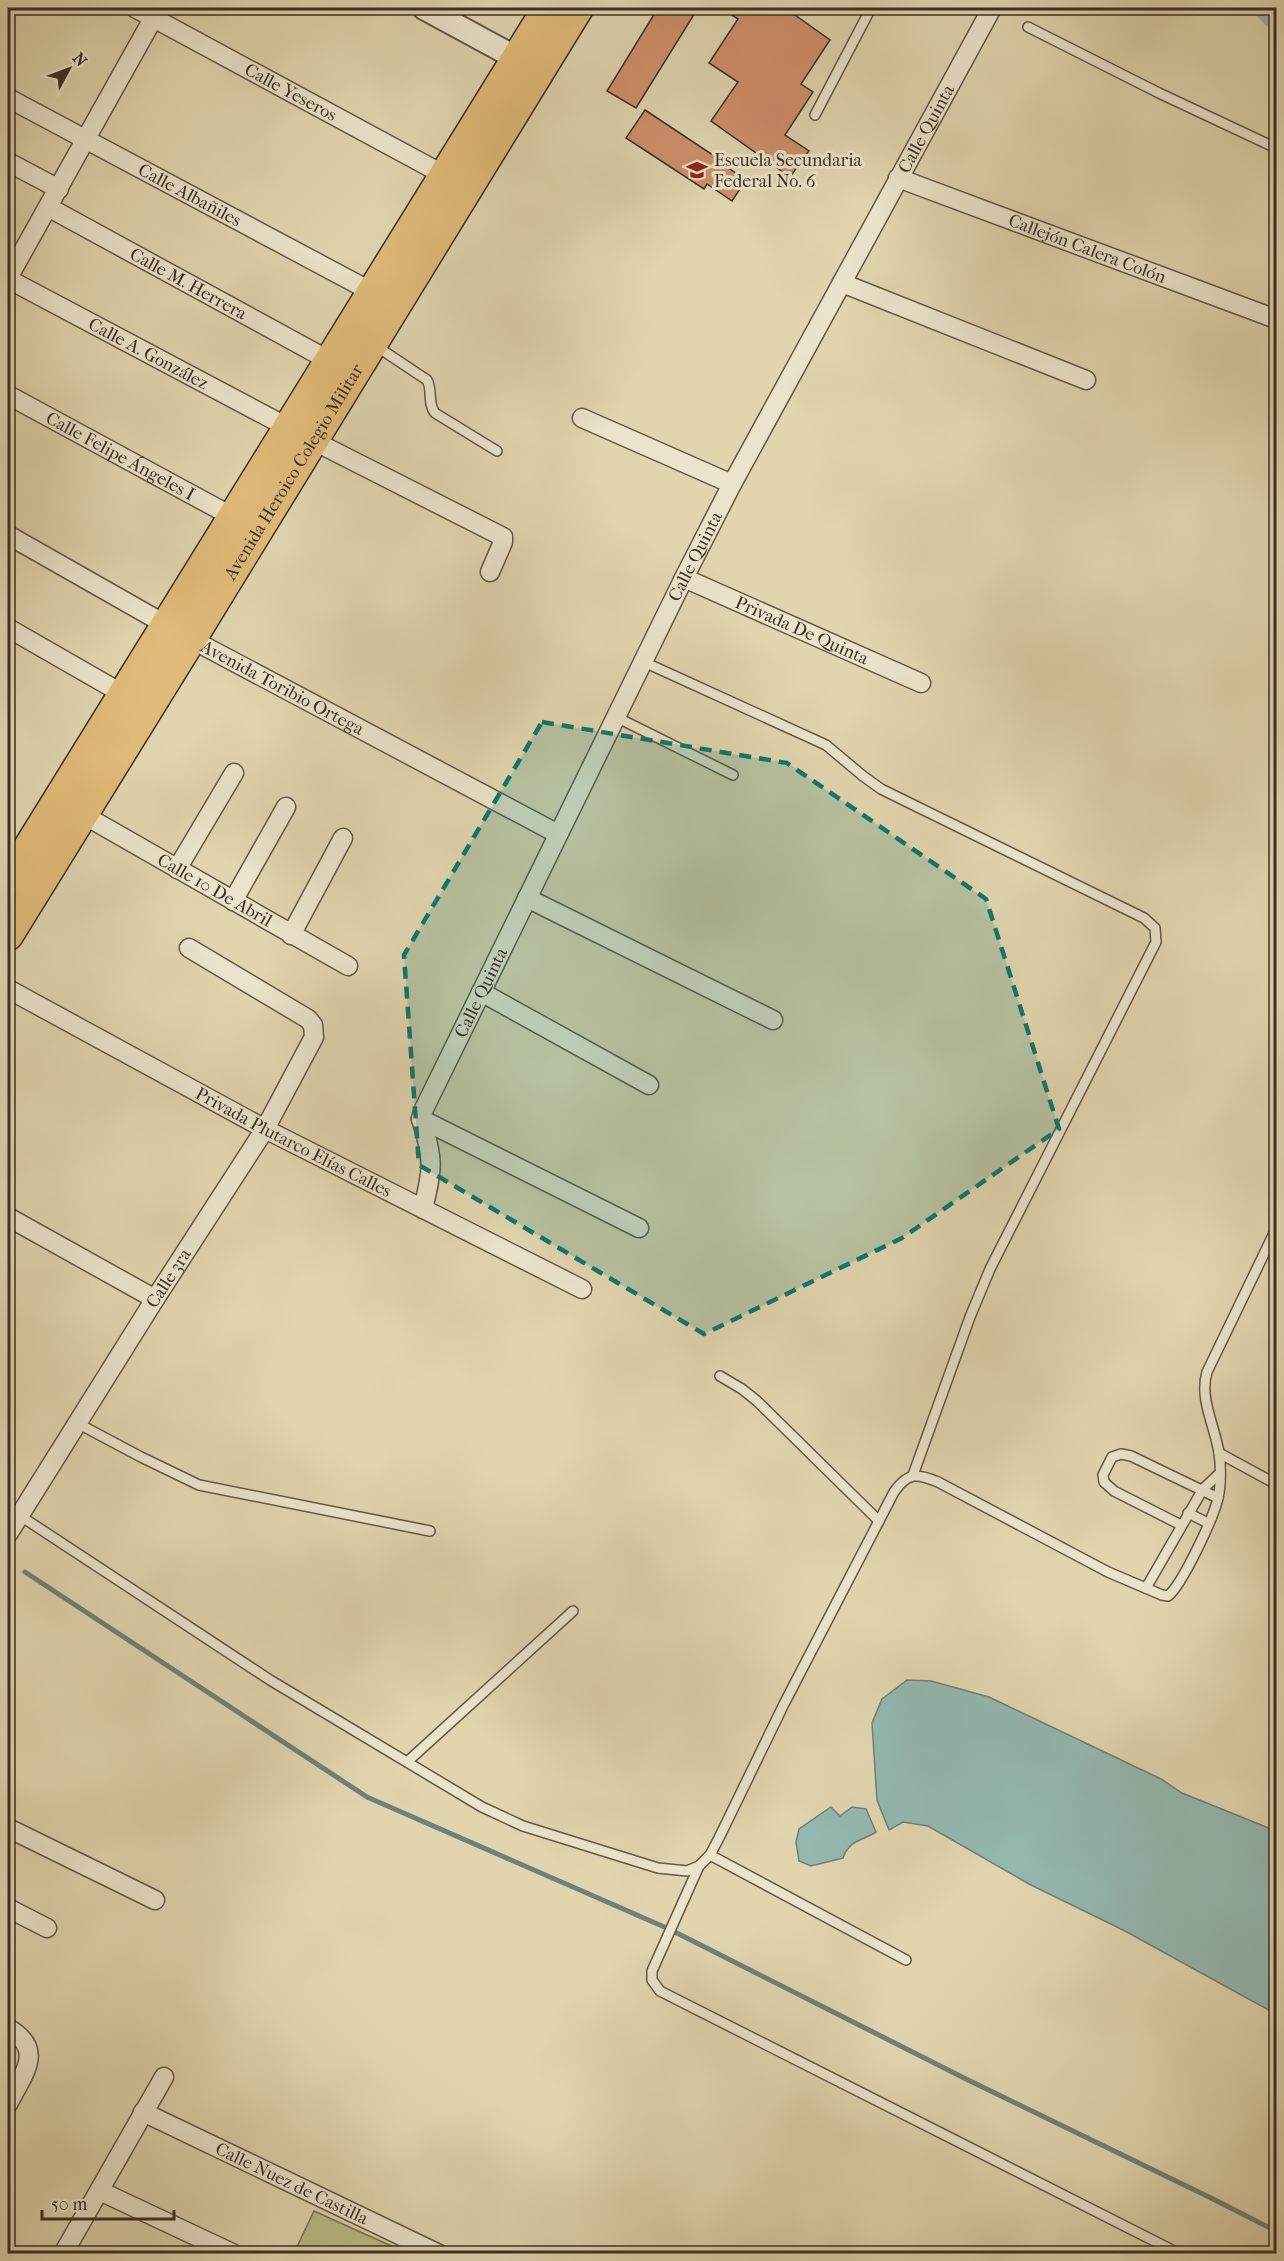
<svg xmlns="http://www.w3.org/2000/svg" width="1284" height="2261" font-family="'IM FELL French Canon',serif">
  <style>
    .green { fill: #b9bb86; stroke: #7a7456; stroke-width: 1.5 }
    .water { fill: #94b8b0; stroke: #708179; stroke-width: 1.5 }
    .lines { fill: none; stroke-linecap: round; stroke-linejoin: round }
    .stream { stroke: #708179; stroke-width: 5 }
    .river { stroke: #94b8b0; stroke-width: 32 }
    .building { fill: #ce8f6b; stroke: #3b2e26; stroke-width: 1.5 }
    .service-casing { stroke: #645848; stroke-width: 12 }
    .minor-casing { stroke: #645848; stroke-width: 21 }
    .tertiary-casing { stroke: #645848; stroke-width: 26 }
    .primary-casing { stroke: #3b2e26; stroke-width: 33 }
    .service { stroke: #ebe4cb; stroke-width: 9 }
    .minor { stroke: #ebe4cb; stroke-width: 18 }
    .tertiary { stroke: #ebe4cb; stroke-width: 22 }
    .primary { stroke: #e0ba78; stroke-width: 30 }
    .marked { fill: #0f766e; fill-opacity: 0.2; stroke: #0f766e; stroke-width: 4.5; stroke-dasharray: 12 8; stroke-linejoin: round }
    .labels { text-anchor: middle; stroke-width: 6; stroke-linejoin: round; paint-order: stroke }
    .street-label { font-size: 18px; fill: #3b2e26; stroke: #ebe4cb }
    .poi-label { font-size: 18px; fill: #3b2e26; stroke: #ebe4cb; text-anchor: start }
  </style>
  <rect width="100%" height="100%" fill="#e0d5af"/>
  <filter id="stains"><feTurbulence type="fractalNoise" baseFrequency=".00333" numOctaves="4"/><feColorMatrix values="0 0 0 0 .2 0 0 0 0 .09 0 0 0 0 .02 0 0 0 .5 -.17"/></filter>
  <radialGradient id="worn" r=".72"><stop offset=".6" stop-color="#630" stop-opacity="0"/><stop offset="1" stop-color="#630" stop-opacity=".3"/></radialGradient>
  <polygon class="green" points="314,2211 407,2253 294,2253"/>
  <g class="water">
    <polygon points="907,1680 931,1681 989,1697 1161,1779 1182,1793 1276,1831 1276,2014 1125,1931 1029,1884 928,1826 903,1822 889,1830 877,1800 872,1723 882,1699"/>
    <path d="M831 1807 840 1816 852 1807 866 1809 876 1832C862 1841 849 1840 843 1858L811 1866 799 1861 796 1842 799 1829Z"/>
  </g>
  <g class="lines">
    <polyline class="stream" points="25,1572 367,1797 669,1929 966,2079 1211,2198 1276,2231"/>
    <polyline class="river" points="1271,8 1276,13"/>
  </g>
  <g class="building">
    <polygon points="658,8 698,8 636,108 607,91"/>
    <polygon points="721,8 785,8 830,40 801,84 813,92 785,135 809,151 790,177 711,121 738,82 709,63 738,19"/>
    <polygon points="645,110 722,161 721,163 746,180 732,201 707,184 704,189 626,138"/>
  </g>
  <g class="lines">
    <defs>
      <g id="service">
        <polyline points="1028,27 1159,93 1276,148"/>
        <polyline points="815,115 871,8"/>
        <path d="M376 346 427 380C433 390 427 403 435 413L497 451"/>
        <polyline points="644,662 826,745 863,776 881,789 1144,918 1155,928 1156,942 990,1269 970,1317 913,1475"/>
        <polyline points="616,717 733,775"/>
        <polyline points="720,1376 742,1389 757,1401 879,1521"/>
        <polyline points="77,1423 141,1457 199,1485 430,1531"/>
        <polyline points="1219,1453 1276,1484"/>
        <polyline points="1188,1513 1208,1523"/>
        <path d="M19 1515 270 1680 482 1807 523 1826 658 1868 687 1871 699 1866 710 1855 719 1838 784 1704 894 1492C908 1472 917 1473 938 1482L1108 1572 1162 1595 1168 1596C1182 1585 1214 1517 1218 1498 1221 1485 1221 1466 1219 1453 1215 1426 1199 1399 1207 1372L1276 1229"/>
        <polyline points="1181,1525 1114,1491 1104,1482 1103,1475 1112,1457 1121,1454 1131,1456 1218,1498"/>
        <polyline points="1146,1588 1203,1489 1219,1474"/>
        <polyline points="407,1762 573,1611"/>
        <polyline points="710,1855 906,1960"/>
        <polyline points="699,1866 652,1971 652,1980 660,1991 1180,2254"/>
      </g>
      <g id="minor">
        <path id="s1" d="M135 8 446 176"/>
        <path id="s2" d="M8 98 372 292"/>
        <polyline points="8,162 59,189"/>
        <path id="s3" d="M898 178 1276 319"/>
        <path id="s4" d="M48 207 330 361"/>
        <polyline points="8,278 159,8"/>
        <path id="s5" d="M8 279 289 428"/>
        <polyline points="842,283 1086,380"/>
        <path id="s6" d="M8 395 233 517"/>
        <polyline points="582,418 732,484"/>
        <polyline points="312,440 503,537 503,542 490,572"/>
        <path id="s7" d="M8 535 191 639 558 834"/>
        <path id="s8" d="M684 578 921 683"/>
        <polyline points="8,628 123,694"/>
        <path id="s9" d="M82 814 348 966"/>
        <polyline points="177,869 234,773"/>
        <polyline points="527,898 773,1020"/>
        <polyline points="233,901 286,807"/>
        <polyline points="291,935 343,838"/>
        <path id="s10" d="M8 989 265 1129 582 1289"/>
        <polyline points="481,992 649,1085"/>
        <path id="s11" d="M421 1119 423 1111 684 578 732 484 992 8"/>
        <polyline points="421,1119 639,1228"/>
        <path d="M421 1119C434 1160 433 1168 423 1209"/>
        <polyline points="8,1217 155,1299"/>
        <path id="s12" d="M8 1534 155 1299 265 1129 314 1037 313 1025 308 1019 189 948"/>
        <polyline points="8,1828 155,1900"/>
        <polyline points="8,1908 47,1928"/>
        <path d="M8 2028C46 2050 23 2074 8 2104"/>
        <path id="s13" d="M143 2112 439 2254"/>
        <polyline points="100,2191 234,2254"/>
        <polyline points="63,2254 164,2077"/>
      </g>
      <polyline id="tertiary" points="424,8 531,66"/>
      <g id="primary">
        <polyline points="8,881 548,8"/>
        <path id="s14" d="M8 935 191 639 578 8"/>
      </g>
    </defs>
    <use href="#service" class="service-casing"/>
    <use href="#minor" class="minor-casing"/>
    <use href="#tertiary" class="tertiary-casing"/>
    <use href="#primary" class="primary-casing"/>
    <use href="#service" class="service"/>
    <use href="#minor" class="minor"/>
    <use href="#tertiary" class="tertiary"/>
    <use href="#primary" class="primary"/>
  </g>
  <path class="marked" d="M542 722 787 763 986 899 1059 1129 902 1238 704 1334 419 1165 404 955Z"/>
  <defs>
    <symbol id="school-bare" viewBox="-9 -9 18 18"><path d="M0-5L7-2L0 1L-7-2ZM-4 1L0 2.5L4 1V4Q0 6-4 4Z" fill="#8f2418" stroke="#ebe4cb" stroke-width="2.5" paint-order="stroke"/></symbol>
  </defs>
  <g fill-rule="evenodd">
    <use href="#school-bare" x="682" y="155" width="30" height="30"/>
  </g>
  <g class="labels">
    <g class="street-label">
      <text dy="6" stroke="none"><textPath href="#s1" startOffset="177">Calle Yeseros</textPath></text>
      <text dy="6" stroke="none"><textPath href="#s11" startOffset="1112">Calle Quinta</textPath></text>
      <text dy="6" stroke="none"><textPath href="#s2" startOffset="206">Calle Albañiles</textPath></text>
      <text dy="6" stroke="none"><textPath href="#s3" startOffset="202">Callejón Calera Colón</textPath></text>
      <text dy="6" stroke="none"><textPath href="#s4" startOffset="160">Calle M. Herrera</textPath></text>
      <text dy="6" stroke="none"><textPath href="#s5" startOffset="159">Calle A. González</textPath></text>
      <text dy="6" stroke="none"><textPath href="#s6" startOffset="128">Calle Felipe Ángeles I</textPath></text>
      <text dy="6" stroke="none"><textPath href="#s14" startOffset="544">Avenida Heroico Colegio Militar</textPath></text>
      <text dy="6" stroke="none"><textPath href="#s11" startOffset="626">Calle Quinta</textPath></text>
      <text dy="6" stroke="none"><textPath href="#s8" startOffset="129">Privada De Quinta</textPath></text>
      <text dy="6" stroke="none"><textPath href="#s7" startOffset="314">Avenida Toribio Ortega</textPath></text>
      <text dy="6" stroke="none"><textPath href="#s9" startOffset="153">Calle 10 De Abril</textPath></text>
      <text dy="6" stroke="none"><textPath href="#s11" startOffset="140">Calle Quinta</textPath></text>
      <text dy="6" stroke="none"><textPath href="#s10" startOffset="324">Privada Plutarco Elías Calles</textPath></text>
      <text dy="6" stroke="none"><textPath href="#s12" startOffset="302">Calle 3ra</textPath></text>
      <text dy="6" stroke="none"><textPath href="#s13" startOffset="165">Calle Nuez de Castilla</textPath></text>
    </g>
    <g class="poi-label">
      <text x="714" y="166">Escuela Secundaria<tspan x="714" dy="21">Federal No. 6</tspan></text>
    </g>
  </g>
  <rect width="1284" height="2261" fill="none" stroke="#e0d5af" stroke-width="30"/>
  <rect x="9" y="9" width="1266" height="2243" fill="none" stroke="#3b2e26" stroke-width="3"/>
  <rect x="15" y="15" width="1254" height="2231" fill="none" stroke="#3b2e26" stroke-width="1.5"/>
  <g transform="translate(69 69) rotate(49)" stroke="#ebe4cb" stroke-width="4.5" paint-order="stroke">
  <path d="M0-4.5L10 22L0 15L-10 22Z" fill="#3b2e26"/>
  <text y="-9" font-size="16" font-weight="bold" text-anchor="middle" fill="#3b2e26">N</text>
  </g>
  <path d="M42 2210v9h132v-9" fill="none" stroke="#3b2e26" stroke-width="3"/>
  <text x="51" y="2210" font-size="18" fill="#3b2e26" stroke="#ebe4cb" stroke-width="4.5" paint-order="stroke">50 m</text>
  <rect width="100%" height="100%" filter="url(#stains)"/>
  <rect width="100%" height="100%" fill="url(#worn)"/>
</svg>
